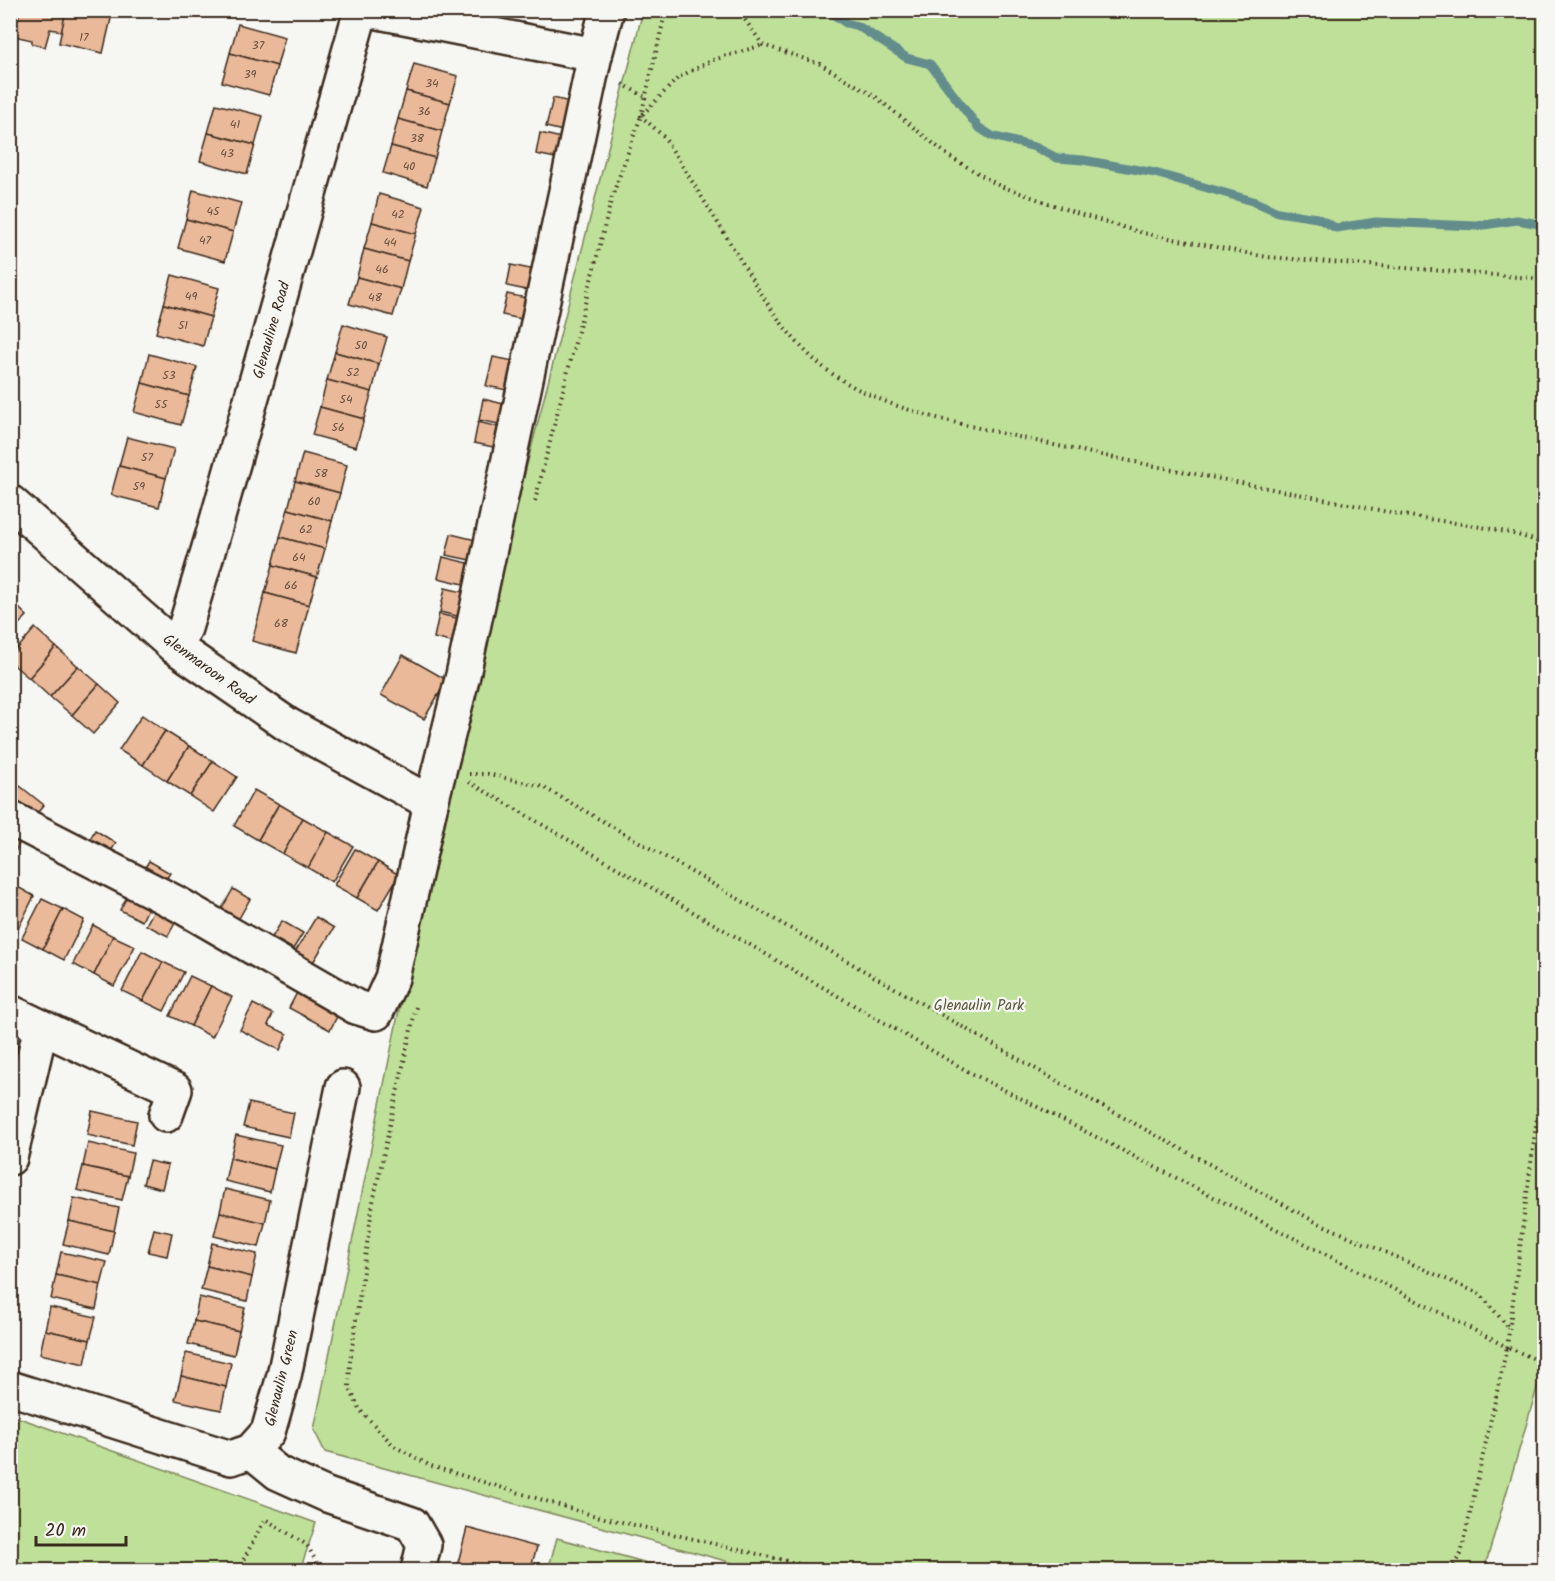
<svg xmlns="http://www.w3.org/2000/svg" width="1555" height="1581" font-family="Kalam,sans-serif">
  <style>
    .green { fill: #bfe099; stroke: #7d855c; stroke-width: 1.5 }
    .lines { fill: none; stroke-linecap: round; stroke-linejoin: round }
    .stream { stroke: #638d8c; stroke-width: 9 }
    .building { fill: #e9b999; stroke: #3b2a1e; stroke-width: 1.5 }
    .minor-casing { stroke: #3b2a1e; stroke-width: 38 }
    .path { stroke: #3b2a1e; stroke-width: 4; stroke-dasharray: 1.5 4.5; stroke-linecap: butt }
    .minor { stroke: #f6f6f2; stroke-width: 33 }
    .labels { text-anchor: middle; stroke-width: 4.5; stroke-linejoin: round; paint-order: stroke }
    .number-label { font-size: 12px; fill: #664e3d }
    .street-label { font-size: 15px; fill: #3b2a1e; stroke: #f6f6f2 }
    .park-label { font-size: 15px; fill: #5c583d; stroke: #f6f6f2 }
  </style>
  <rect width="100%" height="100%" fill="#f6f6f2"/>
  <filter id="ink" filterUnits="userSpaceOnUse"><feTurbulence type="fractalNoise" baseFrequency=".0167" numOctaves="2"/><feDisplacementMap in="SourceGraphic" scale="12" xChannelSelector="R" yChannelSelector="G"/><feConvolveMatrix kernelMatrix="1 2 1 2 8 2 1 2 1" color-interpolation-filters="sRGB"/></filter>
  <g filter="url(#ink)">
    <g class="green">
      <polygon points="643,11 1544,11 1544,1364 1484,1570 759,1570 325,1452 314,1430 426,877 430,844"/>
      <polygon points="11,1415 316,1523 300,1570 11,1570"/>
      <polygon points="557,1538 669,1569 668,1570 548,1570"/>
    </g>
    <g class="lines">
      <polyline class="stream" points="827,10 846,23 858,26 907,58 930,64 978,127 992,136 1035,147 1057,158 1083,160 1155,173 1253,201 1278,212 1317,218 1336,228 1376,222 1477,226 1517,220 1544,225"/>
    </g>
    <g class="building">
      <polygon points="20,10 66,10 62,31 50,29 45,47 32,44 32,40 14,36"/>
      <polygon points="66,10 113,10 103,53 59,43"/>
      <polygon points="238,24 285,37 277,66 230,53"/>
      <polygon points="230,53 277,66 269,95 222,82"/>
      <polygon points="414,64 458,76 450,103 406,91"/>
      <polygon points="406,91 450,103 442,131 398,119"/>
      <polygon points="553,98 574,103 567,132 546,127"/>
      <polygon points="216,104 263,116 255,145 208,133"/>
      <polygon points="398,119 442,131 435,158 391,146"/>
      <polygon points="208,133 255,145 247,174 200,161"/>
      <polygon points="540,133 570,140 565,160 536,154"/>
      <polygon points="391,146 435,158 427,186 383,173"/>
      <polygon points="193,190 241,203 233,232 186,219"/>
      <polygon points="379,194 424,207 416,234 372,222"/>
      <polygon points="186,219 233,232 225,261 178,248"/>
      <polygon points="372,222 416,234 408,261 364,249"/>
      <polygon points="364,249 408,261 401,289 357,277"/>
      <polygon points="511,265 540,271 536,292 507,286"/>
      <polygon points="172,275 219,288 211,317 164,304"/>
      <polygon points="357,277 401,289 393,316 349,304"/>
      <polygon points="507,294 536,300 531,321 502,315"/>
      <polygon points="164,304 211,317 203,346 156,333"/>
      <polygon points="343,324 387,337 379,364 335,352"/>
      <polygon points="335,352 379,364 372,392 327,380"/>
      <polygon points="149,354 197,367 189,396 142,383"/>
      <polygon points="493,357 514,361 507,390 486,386"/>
      <polygon points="327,380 372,392 364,419 320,407"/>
      <polygon points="142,383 189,396 181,425 134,412"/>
      <polygon points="483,399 512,406 508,426 479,420"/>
      <polygon points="320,407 364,419 356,447 312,435"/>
      <polygon points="478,422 507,429 503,449 474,443"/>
      <polygon points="127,437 174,449 166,478 119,466"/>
      <polygon points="303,453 347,465 340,493 295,481"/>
      <polygon points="119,466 166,478 159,507 111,495"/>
      <polygon points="295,481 340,493 332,521 288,509"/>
      <polygon points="288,509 332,521 325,549 280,537"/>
      <polygon points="451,534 480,541 475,561 446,555"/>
      <polygon points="280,537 325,549 317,577 273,565"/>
      <polygon points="443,557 472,564 468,585 438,578"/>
      <polygon points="273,565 317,577 309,605 265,593"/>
      <polygon points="445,588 467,593 461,617 440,612"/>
      <polygon points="265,593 309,605 296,653 252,641"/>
      <polygon points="10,599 27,616 10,633"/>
      <polygon points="439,614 460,619 455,643 434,638"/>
      <polygon points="35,628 56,647 29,678 10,662 10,657"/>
      <polygon points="56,647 78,666 50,697 29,678"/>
      <polygon points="403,655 447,680 424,719 381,695"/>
      <polygon points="78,666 99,684 72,715 50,697"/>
      <polygon points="99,684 120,703 93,734 72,715"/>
      <polygon points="142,715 165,731 143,765 119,750"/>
      <polygon points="165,731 189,746 167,781 143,765"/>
      <polygon points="189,746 213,761 190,796 167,781"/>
      <polygon points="213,761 237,777 214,812 190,796"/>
      <polygon points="20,786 44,805 30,821 10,805 10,798"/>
      <polygon points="254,790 279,804 258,840 234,826"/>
      <polygon points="279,804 303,818 283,854 258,840"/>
      <polygon points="303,818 328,832 308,868 283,854"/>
      <polygon points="95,830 116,843 106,859 86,846"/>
      <polygon points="328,832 353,846 332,882 308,868"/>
      <polygon points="10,834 21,839 13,856 10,855"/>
      <polygon points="355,849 378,862 357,898 334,885"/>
      <polygon points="149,861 170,873 160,889 139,877"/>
      <polygon points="378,862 399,875 378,910 357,898"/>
      <polygon points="14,885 34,896 15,935 10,933 10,891"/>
      <polygon points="233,889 250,899 238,920 221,910"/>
      <polygon points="129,893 150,904 142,921 120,910"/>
      <polygon points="42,899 63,909 43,949 22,938"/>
      <polygon points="155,908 177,919 168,936 146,925"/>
      <polygon points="63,909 84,920 64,960 43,949"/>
      <polygon points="316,917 334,928 312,964 294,954"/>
      <polygon points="282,921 303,933 293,949 272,937"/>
      <polygon points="93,925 113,936 94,975 73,964"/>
      <polygon points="113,936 135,946 114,986 94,975"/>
      <polygon points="142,951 163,962 143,1001 122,991"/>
      <polygon points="163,962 184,972 164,1011 143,1001"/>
      <polygon points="190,976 211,986 191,1026 170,1016"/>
      <polygon points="211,986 232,997 212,1037 191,1026"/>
      <polygon points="300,987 341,1009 330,1030 289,1008"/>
      <polygon points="253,1004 273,1014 268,1025 287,1034 280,1050 240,1030"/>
      <polygon points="249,1103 294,1113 289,1137 243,1127"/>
      <polygon points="92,1111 137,1121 132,1145 87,1135"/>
      <polygon points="236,1135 281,1145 275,1169 230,1158"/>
      <polygon points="88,1143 133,1153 128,1176 83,1166"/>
      <polygon points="230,1158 275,1169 270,1192 225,1181"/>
      <polygon points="149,1161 168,1165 162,1189 143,1184"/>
      <polygon points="83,1166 128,1176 122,1200 77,1190"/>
      <polygon points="225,1189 270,1200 265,1223 220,1212"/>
      <polygon points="74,1198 119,1208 114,1231 69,1221"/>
      <polygon points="220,1212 265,1223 259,1247 214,1236"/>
      <polygon points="69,1221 114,1231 109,1255 63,1244"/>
      <polygon points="154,1229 172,1233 167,1256 148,1252"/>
      <polygon points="212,1243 257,1254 252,1277 207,1266"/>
      <polygon points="61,1252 107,1262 101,1285 56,1275"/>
      <polygon points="207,1266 252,1277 247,1301 201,1290"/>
      <polygon points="56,1275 101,1285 96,1309 51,1299"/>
      <polygon points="199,1297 245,1308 239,1331 194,1321"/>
      <polygon points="50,1307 96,1317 90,1340 45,1330"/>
      <polygon points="194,1321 239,1331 234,1355 188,1344"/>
      <polygon points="45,1330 90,1340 85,1364 40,1354"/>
      <polygon points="186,1353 231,1363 226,1387 181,1376"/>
      <polygon points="181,1376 226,1387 221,1410 175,1400"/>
      <polygon points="467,1528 537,1547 530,1570 456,1570"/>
    </g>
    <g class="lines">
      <defs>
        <g id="minor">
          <polyline points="369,10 595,55"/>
          <polyline points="10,502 175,647 288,725 431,803"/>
          <polyline points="175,647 185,628 214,531 361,10"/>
          <polyline points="10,818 178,904 356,1007 376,1013 392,978 431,803 463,675 595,55 607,10"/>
          <polyline points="10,1012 175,1090 166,1115"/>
          <polyline points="10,1158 41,1027"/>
          <polyline points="10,1388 231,1458 251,1451 268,1432 284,1376 343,1087"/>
          <polyline points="251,1451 278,1473 327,1495 412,1524 424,1545 418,1570"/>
        </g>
      </defs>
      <use href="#minor" class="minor-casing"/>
      <g class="path">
        <path d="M666 10 641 116 664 137C687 173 710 210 732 246 760 292 788 344 834 375 885 410 954 422 1014 436 1140 465 1267 487 1393 513 1443 523 1497 525 1544 544"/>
        <polyline points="738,10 763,45 820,64 876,97 950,157 1000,186 1079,214 1143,233 1267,257 1544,279"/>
        <polyline points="622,84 644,96"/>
        <polyline points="535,501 612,197 641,116 679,77 713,60 763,45"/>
        <polyline points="469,774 488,774 543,787 1071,1089 1314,1221 1480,1294 1509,1328"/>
        <polyline points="469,782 969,1072 1507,1347 1544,1064"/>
        <polyline points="416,1007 373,1202 350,1362 349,1387 360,1410 394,1446 431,1466 592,1515 825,1570"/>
        <polyline points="238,1570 265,1519 307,1545 321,1570"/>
        <polyline points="1450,1570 1461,1554 1507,1347 1544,1363"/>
      </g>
      <use href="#minor" class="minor"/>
    </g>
  </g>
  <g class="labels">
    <g class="number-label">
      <text x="84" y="41">17</text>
      <text x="258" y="49">37</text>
      <text x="250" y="78">39</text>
      <text x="432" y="87">34</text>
      <text x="424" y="115">36</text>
      <text x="235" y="128">41</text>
      <text x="417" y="142">38</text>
      <text x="227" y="157">43</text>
      <text x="409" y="170">40</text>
      <text x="213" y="215">45</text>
      <text x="398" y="218">42</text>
      <text x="205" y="244">47</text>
      <text x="390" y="246">44</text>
      <text x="382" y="273">46</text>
      <text x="191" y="300">49</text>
      <text x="375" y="301">48</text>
      <text x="183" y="329">51</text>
      <text x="361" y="349">50</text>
      <text x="353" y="376">52</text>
      <text x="169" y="379">53</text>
      <text x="346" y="403">54</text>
      <text x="161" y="408">55</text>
      <text x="338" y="431">56</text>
      <text x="147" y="461">57</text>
      <text x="321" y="477">58</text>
      <text x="139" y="490">59</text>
      <text x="314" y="505">60</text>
      <text x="306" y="533">62</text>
      <text x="299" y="561">64</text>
      <text x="291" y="589">66</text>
      <text x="281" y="627">68</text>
    </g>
    <g class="street-label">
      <text transform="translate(271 330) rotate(-74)" y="5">Glenauline Road</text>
      <text transform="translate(209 669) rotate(36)" y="5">Glenmaroon Road</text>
      <text transform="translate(281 1378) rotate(-76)" y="5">Glenaulin Green</text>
    </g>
    <g class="park-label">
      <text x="979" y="1010">Glenaulin Park</text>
    </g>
  </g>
  <rect width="1555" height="1581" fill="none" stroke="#f6f6f2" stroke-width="36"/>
  <rect x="18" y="18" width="1519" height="1545" fill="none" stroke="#3b2a1e" stroke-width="2" filter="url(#ink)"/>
  <path d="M36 1536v9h90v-9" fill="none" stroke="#3b2a1e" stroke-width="3"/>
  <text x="45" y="1536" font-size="18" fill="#3b2a1e" stroke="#f6f6f2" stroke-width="4.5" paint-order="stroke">20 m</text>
</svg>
